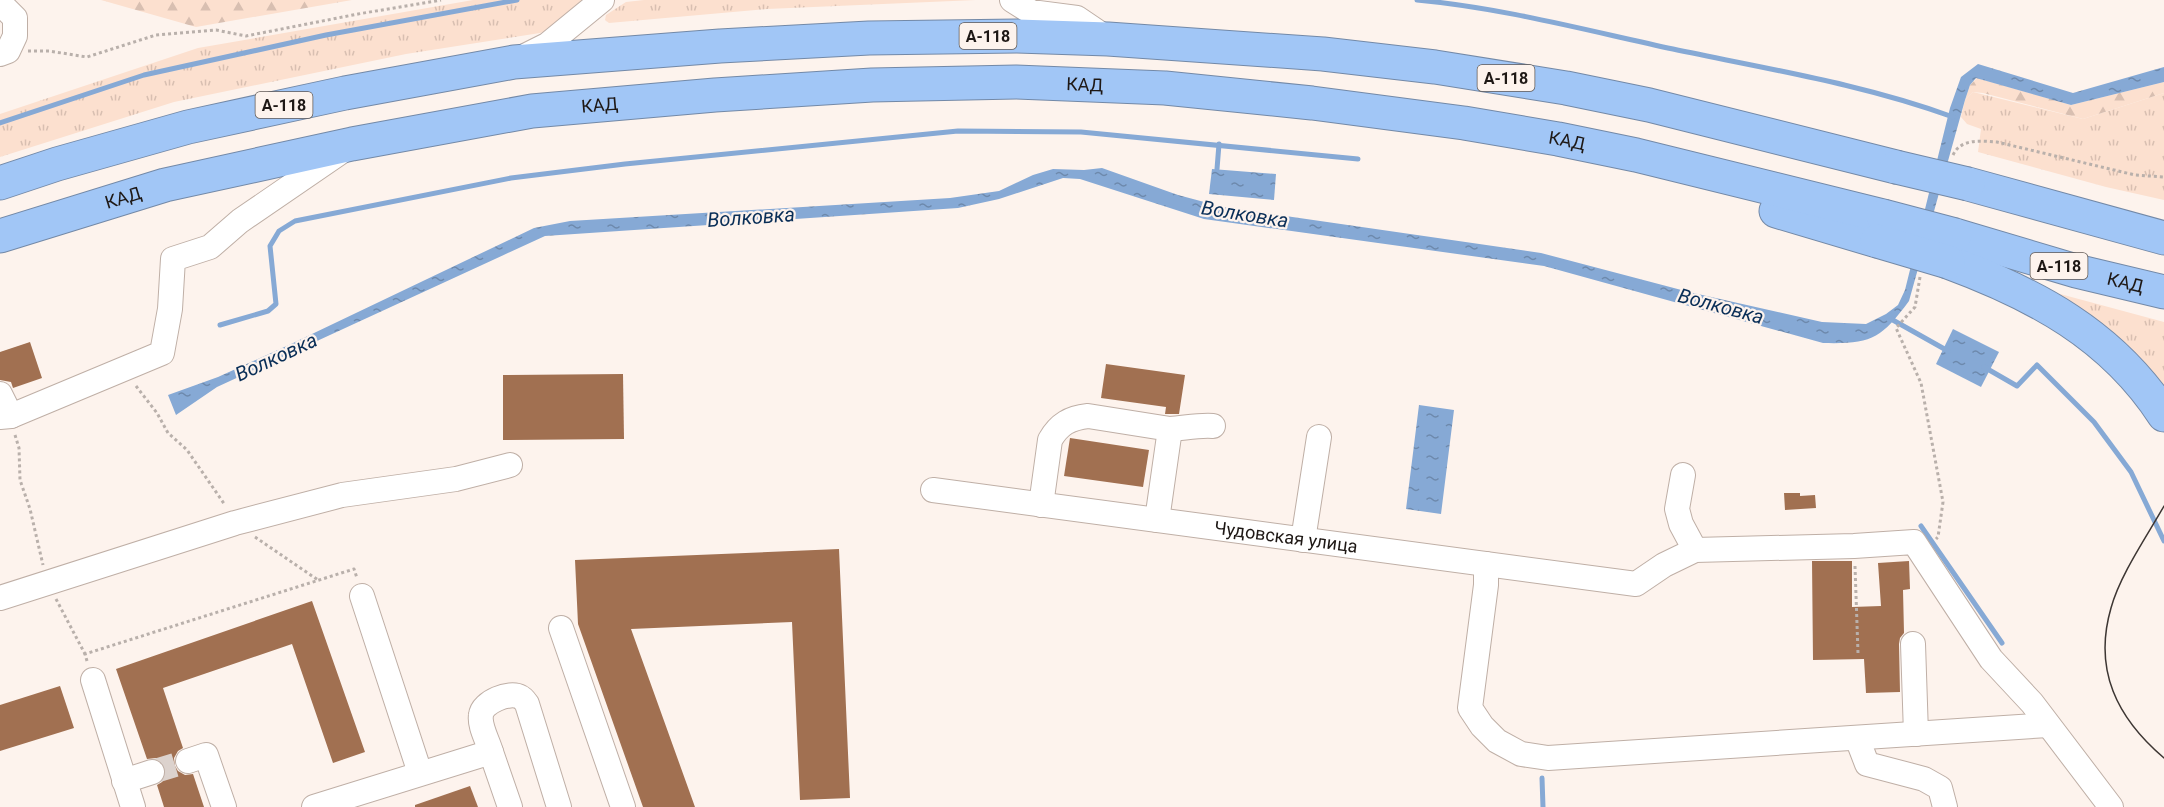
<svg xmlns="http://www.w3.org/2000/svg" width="2164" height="807" font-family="Roboto,sans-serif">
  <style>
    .grass { fill: url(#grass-tufts) }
    .forest { fill: url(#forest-firs) }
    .water { fill: url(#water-ripples) }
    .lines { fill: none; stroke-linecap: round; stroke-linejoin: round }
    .stream { stroke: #86a9d5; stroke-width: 5 }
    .building { fill: #a17051 }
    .minor-tunnel { stroke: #dcd2cd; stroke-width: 24; stroke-dasharray: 24 12; stroke-linecap: butt }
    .minor-casing { stroke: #bfafa6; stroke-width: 26 }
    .highway-casing { stroke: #7389a7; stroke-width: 35 }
    .path { stroke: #b9b0ab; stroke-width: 3; stroke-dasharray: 3 3; stroke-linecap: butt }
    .minor { stroke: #fff; stroke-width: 24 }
    .highway { stroke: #a1c6f6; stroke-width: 33 }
    .tram { stroke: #3d3633; stroke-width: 1.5 }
    .highway-bridge-casing { stroke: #7389a7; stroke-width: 35; stroke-linecap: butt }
    .highway-bridge { stroke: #a1c6f6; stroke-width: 33 }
    .labels { text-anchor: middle; stroke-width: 4.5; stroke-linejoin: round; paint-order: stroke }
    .shield { fill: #fdf3ed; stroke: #615a56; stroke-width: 1.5 }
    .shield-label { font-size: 16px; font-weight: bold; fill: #1e1815 }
    .street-label { font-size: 18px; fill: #1e1815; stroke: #fdf3ed }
    .water-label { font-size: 20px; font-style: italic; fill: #092e57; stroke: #fdf3ed }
  </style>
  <defs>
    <pattern id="grass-tufts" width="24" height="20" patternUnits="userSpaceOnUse" patternTransform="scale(1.5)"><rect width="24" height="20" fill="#fce0cf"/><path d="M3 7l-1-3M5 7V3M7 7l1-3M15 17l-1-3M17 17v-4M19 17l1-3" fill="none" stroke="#d8bfb1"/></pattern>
    <pattern id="forest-firs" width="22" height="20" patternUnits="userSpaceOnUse" patternTransform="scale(1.5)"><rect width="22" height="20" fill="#fce0cf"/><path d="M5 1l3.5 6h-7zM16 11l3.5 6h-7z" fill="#d8bfb1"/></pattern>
    <pattern id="water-ripples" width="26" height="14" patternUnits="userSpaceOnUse" patternTransform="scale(1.5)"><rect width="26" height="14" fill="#86a9d5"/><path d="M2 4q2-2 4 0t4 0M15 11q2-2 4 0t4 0" fill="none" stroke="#6d89ac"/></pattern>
  </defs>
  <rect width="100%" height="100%" fill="#fdf3ed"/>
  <g class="grass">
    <path d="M473 0H582C571 20 561 26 540 33L406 54 174 102 0 157V114L198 48Z"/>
    <polygon points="644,0 976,0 767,9 609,23 605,20 606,15 626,2"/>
    <polygon points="1973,92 2083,119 2164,93 2164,200 2106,187 1978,152 1981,129 1967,124 1961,117 1965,100"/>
    <polygon points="2038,288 2164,322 2164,406"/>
  </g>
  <g class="forest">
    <polygon points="101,0 352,0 196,27"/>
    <polygon points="1977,78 2071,105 2164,82 2164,93 2083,119 1983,93 1973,92 1965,100 1970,85"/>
  </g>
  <g class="water">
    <path d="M1978 64 2073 93 2164 67V82L2071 105 1976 78 1970 85 1965 100 1909 301C1880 340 1871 344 1823 343L1544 266 1204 219 1080 179 1063 178 999 199 958 208 545 236 217 387 176 415 168 395 218 377 291 344 534 228 570 221 950 198 999 191 1033 175 1053 169 1084 170 1102 168 1178 195 1223 207 1541 253 1689 292 1822 322 1866 324 1886 314 1898 305 1905 290 1950 108 1961 77Z"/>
    <polygon points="1212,169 1276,174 1274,200 1209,194"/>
    <polygon points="1953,329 1999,352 1981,387 1936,364"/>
    <polygon points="1419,405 1454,410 1441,514 1406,509"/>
  </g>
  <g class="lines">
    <g class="stream">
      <path d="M1417 0C1504 8 1589 31 1673 49 1767 69 1863 84 1953 117"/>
      <polyline points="0,123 144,75 326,35 517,0"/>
      <polyline points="1217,169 1219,144"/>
      <polyline points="1891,319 1948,351"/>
      <polyline points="220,325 268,311 276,304 270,246 279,231 295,221 511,178 625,164 958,131 1081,132 1358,159"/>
      <polyline points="1984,367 2017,386 2037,365 2094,422 2131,472 2164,541"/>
      <polyline points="1921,526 2002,643"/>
      <polyline points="1542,778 1543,807"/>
    </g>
  </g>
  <g class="building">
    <polygon points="30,342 42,378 13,388 11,382 0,380 0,352"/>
    <polygon points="1106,364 1185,375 1179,414 1165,414 1166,407 1101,398"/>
    <polygon points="623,374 624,439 503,440 503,375"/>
    <polygon points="1070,438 1149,450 1143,487 1064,476"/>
    <polygon points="1784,493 1800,493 1800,496 1815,495 1816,508 1785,510"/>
    <polygon points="839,549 850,798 800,800 792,622 631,629 695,807 643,807 578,624 575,560"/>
    <polygon points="1812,561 1852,561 1852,607 1881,606 1878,563 1909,561 1910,589 1903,590 1904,633 1900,638 1899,644 1900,692 1866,693 1864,659 1813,660"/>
    <polygon points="312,601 365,752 333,763 292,644 163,688 183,748 178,751 174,758 175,766 178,771 185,775 193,774 204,807 164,807 157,785 162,782 166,776 165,767 161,761 156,758 147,759 116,669"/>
    <polygon points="60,686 74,728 0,751 0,705"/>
    <polygon points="470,786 478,807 415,807 415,805"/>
  </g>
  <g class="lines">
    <polyline class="minor-tunnel" points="152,772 188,761"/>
    <defs>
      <g id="minor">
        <polyline points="1012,0 1031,12 1077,18 1108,39"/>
        <polyline points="0,3 15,18 15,36 8,51 0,54"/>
        <polyline points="521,58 547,45 602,0"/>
        <polyline points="0,394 11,416"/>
        <polyline points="0,417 11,416 162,353 170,309 173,259 210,247 240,221 345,149"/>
        <path d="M1170 429C1185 428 1198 425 1213 426"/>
        <polyline points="1683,475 1677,509 1681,524 1695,550"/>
        <path id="s1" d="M933 490 1636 584 1664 565 1695 550 1854 546 1914 542 1991 659 2032 703 2111 807"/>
        <path d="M1041 505 1050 440C1059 424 1070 418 1088 416L1170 429 1157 520"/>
        <polyline points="1303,540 1319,437"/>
        <polyline points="1486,564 1486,585 1470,708 1482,726 1497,741 1521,754 1548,758 2048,725"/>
        <polyline points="362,596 420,773"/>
        <polyline points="0,598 235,523 342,495 456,479 510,465"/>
        <polyline points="561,628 623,807"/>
        <polyline points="1913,644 1916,734"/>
        <polyline points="93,680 133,807"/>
        <polyline points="1857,738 1867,764 1924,779 1940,788 1945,807"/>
        <path d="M491 752C488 741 479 726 481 715 482 702 510 691 520 697 523 698 525 701 527 704L559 807"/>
        <polyline points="188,761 206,755 224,807"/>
        <polyline points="124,781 152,772"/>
        <polyline points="314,807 491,752 510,807"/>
      </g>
      <g id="highway">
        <polyline points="0,183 57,164 188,127 345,93 514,62 720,46 869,38 1017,36 1108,39 1323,54 1435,67 1566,88 1649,105 1896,167"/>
        <polyline points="1968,184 2164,238"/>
        <polyline points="1776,211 1877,241"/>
        <path id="s2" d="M1955 235 2076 271 2164 292"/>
        <path id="s3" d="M0 236 165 185 352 144 532 111 715 95 872 85 1016 82 1165 88 1312 103 1464 123 1558 139 1636 155 1883 216"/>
        <path d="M1948 262C2035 294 2112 335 2164 415"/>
      </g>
    </defs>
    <use href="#minor" class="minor-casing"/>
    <use href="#highway" class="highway-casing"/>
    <g class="path">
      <polyline points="28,51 49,51 87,57 156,35 216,30 246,36 358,14 441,0"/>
      <path d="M1953 155C1961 138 1981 141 1997 142L2135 175 2164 177"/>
      <polyline points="1920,277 1915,307 1896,328 1921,383 1943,502 1938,537 1936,539"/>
      <polyline points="136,386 157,413 168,433 187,450 225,505"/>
      <polyline points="15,435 19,448 20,480 30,509 43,565"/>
      <polyline points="255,537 318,580"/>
      <polyline points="1855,566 1858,653"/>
      <polyline points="56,599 85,654"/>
      <polyline points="87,661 85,654 354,569 357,578"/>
    </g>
    <use href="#minor" class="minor"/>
    <use href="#highway" class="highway"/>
    <path class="tram" d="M2164 506C2147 536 2120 575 2111 608 2093 670 2117 718 2164 758"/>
    <defs>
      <g id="highway-bridge">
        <polyline points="1896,167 1968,184"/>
        <polyline points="1883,216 1955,235"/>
        <polyline points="1877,241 1948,262"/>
      </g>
    </defs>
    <use href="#highway-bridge" class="highway-bridge-casing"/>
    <use href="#highway-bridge" class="highway-bridge"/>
  </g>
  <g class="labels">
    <g class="shield">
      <rect x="959.5" y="23" width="57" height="26" rx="4.5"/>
      <rect x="1477.5" y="65" width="57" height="26" rx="4.5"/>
      <rect x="255.5" y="92" width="57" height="26" rx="4.5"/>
      <rect x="2030.5" y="253" width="57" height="26" rx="4.5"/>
    </g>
    <g class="shield-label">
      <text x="988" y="42">А-118</text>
      <text x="1506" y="84">А-118</text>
      <text x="284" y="111">А-118</text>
      <text x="2059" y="272">А-118</text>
    </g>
    <g class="street-label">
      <text dy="6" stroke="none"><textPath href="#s3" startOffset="1101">КАД</textPath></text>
      <text dy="6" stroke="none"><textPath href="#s3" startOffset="615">КАД</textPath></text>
      <text dy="6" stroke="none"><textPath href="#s3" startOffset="1587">КАД</textPath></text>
      <text dy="6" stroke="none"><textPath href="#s3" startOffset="129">КАД</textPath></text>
      <text dy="6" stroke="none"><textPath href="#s2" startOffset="177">КАД</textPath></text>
      <text dy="6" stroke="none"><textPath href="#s1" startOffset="356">Чудовская улица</textPath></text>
    </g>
    <g class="water-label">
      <text transform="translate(1245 214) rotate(9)" y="7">Волковка</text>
      <text transform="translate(751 217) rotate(-4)" y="7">Волковка</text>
      <text transform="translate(1721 306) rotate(15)" y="7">Волковка</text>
      <text transform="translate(276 357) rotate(-25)" y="7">Волковка</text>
    </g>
  </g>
</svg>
